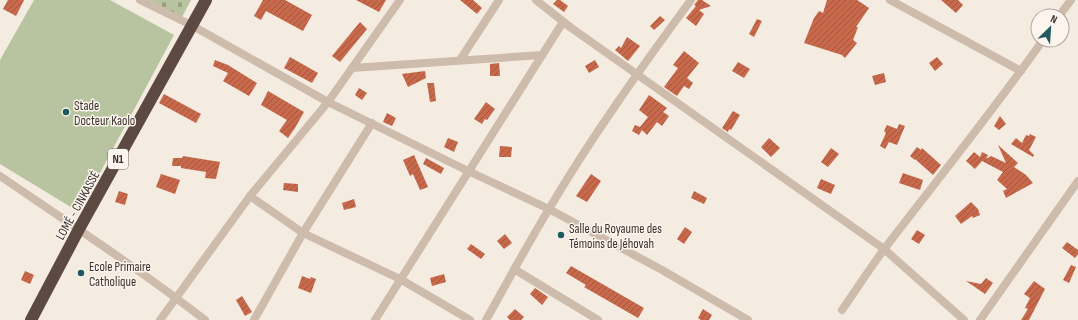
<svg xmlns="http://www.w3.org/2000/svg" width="1078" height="320" font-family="'Sofia Sans Condensed',sans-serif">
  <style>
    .green { fill: #b8c4a0 }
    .cemetery { fill: url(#cemetery-stones) }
    .building { fill: url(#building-hatch) }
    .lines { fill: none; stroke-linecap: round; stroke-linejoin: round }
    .minor { stroke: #cdbbac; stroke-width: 8 }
    .highway { stroke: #5c4a42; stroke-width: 12 }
    .poi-dot { fill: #1f5a5e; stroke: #fbf5ee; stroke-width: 1.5 }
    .labels { text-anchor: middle; stroke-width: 3; stroke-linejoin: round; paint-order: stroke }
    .shield { fill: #fbf5ee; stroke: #756b66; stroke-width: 1 }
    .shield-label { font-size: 12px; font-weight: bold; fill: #3b302b }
    .poi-label { font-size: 13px; fill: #3b302b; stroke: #fbf5ee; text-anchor: start }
    .street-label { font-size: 13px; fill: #3b302b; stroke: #fbf5ee }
  </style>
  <defs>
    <pattern id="cemetery-stones" width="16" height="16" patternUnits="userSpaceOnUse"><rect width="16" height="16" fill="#b8c4a0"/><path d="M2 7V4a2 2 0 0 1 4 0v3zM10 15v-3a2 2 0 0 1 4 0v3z" fill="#97a083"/></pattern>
    <pattern id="building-hatch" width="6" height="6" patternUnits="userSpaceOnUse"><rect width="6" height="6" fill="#c8694b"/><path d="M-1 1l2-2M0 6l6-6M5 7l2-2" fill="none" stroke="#a4573f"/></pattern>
  </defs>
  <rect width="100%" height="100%" fill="#f4ebe1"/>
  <polygon class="green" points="34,0 110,0 174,35 79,212 0,164 0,60"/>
  <polygon class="cemetery" points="149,0 191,0 182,17"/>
  <g class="building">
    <polygon points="8,0 24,0 16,16 3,9"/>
    <polygon points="263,0 285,0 312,15 303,31 266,11 261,20 254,16"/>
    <polygon points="356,0 386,0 379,12"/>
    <polygon points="460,0 473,0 482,8 477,14"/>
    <polygon points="557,0 560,0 568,6 564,12 553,4"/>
    <polygon points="698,0 702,0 711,6 699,10 704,14 696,26 686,18 696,6 694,5"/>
    <polygon points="827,0 857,0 869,8 856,27 858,27 853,40 857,43 845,58 842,55 804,43 814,18 819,11 823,13"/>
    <polygon points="941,0 958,0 963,5 956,13"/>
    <polygon points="660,16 665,20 654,30 650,26"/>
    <polygon points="757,19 762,21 754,37 749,34"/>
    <polygon points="360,22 367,29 340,62 332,56"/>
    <polygon points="627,37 640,46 628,61 615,50 619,46 621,48"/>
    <polygon points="684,51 699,63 687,78 693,83 689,89 684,86 677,96 664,87 678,68 673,65"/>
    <polygon points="290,57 318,73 312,83 284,68"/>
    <polygon points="937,57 943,64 935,71 929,63"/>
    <polygon points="215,60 228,65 257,83 249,96 223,81 228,73 213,66"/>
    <polygon points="595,60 599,67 589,73 585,66"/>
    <polygon points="738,62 750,69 744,78 732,71"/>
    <polygon points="499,63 500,76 490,76 490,64"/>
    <polygon points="425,71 426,78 408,87 402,74"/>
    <polygon points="884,73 886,82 875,85 872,76"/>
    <polygon points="427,83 434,83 436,101 430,102"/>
    <polygon points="359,88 367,93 362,100 355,95"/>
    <polygon points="268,91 304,112 295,128 288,138 279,131 287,120 261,105"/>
    <polygon points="164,94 201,114 196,123 159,103"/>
    <polygon points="649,95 667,108 663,112 669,116 662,126 657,122 647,135 642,130 639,135 632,131 635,125 640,127 648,117 639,110"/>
    <polygon points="486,102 495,109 487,120 485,119 482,124 474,119"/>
    <polygon points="733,111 740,115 731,130 729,129 728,132 722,128"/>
    <polygon points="387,113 396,118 392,126 383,122"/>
    <polygon points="1000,116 1006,124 999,130 994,126"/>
    <polygon points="899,124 905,126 897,145 889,142 885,149 880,146 886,133 884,131 887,125 897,129"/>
    <polygon points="1030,134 1036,137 1029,150 1034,155 1033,157 1011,144 1016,138 1022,143 1026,135 1029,136"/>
    <polygon points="448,138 458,142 454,152 444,147"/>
    <polygon points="769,138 780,148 771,157 761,147"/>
    <polygon points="998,145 1018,163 1014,167 1026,175 1033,183 1006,198 1003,191 1007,189 997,180 1003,172 982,161 975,169 966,161 974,152 980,157 982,152 988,155 986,159 991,156 1006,163"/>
    <polygon points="500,146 512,147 511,157 499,157"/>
    <polygon points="917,147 921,150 922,148 941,165 933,175 915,159 915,160 910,156"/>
    <polygon points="831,148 839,154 828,167 821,162"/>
    <polygon points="414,155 428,187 420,190 413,174 410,176 403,160"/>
    <polygon points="183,156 220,162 216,179 205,178 206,172 181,168 181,166 172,166 173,158 182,158"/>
    <polygon points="426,158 444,168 441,174 423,164"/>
    <polygon points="903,173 923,180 920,190 899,183"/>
    <polygon points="161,174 180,180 175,194 156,187"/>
    <polygon points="591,174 601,181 587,202 576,196"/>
    <polygon points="821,179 835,185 831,194 817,188"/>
    <polygon points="284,183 298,184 298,192 283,190"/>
    <polygon points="119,191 128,194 125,205 115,202"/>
    <polygon points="694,191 707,198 704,204 691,198"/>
    <polygon points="354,199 356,207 344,210 342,203"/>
    <polygon points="971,202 978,209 980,215 973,218 972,216 961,224 955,216"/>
    <polygon points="685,227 692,232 684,244 677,239"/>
    <polygon points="917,230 925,235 919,244 911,239"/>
    <polygon points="505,234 512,243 504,249 497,241"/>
    <polygon points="1067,242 1078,250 1078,254 1075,258 1062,248"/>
    <polygon points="471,244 485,254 481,259 467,249"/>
    <polygon points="1071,265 1076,267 1069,283 1063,280"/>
    <polygon points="571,266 644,308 638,318 584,287 586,285 566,273"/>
    <polygon points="25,271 34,275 30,284 21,280"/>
    <polygon points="444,274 446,282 432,286 430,278"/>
    <polygon points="302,276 310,279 311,277 316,279 311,293 298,288"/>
    <polygon points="986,278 993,283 985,294 966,281 981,284"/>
    <polygon points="1034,281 1045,289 1029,320 1021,320 1028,309 1025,308 1030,298 1024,294"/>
    <polygon points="535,288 548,297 542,305 530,294"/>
    <polygon points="242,296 252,312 245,316 236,300"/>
    <polygon points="515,309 524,317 521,320 510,320 507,317"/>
    <polygon points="703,309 712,315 709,320 701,320 698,318"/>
  </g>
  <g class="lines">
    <g class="minor">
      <polyline points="140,0 193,26 328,102 468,171 549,209 662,270 748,320"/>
      <polyline points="536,0 570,27 884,249 964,320"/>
      <polyline points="890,0 1021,71"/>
      <polyline points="1059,16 1071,0"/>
      <polyline points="460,60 499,0"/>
      <polyline points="352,68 542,55"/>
      <path d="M0 176C69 223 139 269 205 320"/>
      <polyline points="250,196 303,233 400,279 470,320"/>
      <polyline points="514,269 598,320"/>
      <path d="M842 310C856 290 870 268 885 248 938 179 993 111 1043 40"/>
      <polyline points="160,320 250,196 328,102 400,0"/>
      <polyline points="254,320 303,233 372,123"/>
      <polyline points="375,320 563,22"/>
      <path d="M486 320C507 283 527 245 549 209 592 136 641 68 691 0"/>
      <polyline points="980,320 1078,181"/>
    </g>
    <polyline class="highway" points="31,320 79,229 206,0"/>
  </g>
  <g class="poi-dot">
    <circle cx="66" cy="112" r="4"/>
    <circle cx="561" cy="235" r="4"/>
    <circle cx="81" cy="273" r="4"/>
  </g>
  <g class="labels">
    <rect class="shield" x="108" y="149" width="20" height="20" rx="3"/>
    <g class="shield-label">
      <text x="118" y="163">N1</text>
    </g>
    <g class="poi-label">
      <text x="74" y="110">Stade<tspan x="74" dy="15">Docteur Kaolo</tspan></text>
      <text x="569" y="233">Salle du Royaume des<tspan x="569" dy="15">Témoins de Jéhovah</tspan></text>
      <text x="89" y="271">Ecole Primaire<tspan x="89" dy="15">Catholique</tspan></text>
    </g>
    <g class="street-label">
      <text transform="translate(77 205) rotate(-61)" y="5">LOMÉ - CINKASSÉ</text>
    </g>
  </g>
  <g transform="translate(1050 28) rotate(25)"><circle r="19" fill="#fbf5ee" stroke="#aea6a0"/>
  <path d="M0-3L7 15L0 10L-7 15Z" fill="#1f5a5e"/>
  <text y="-6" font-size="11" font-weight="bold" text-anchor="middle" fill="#3b302b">N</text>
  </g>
</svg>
